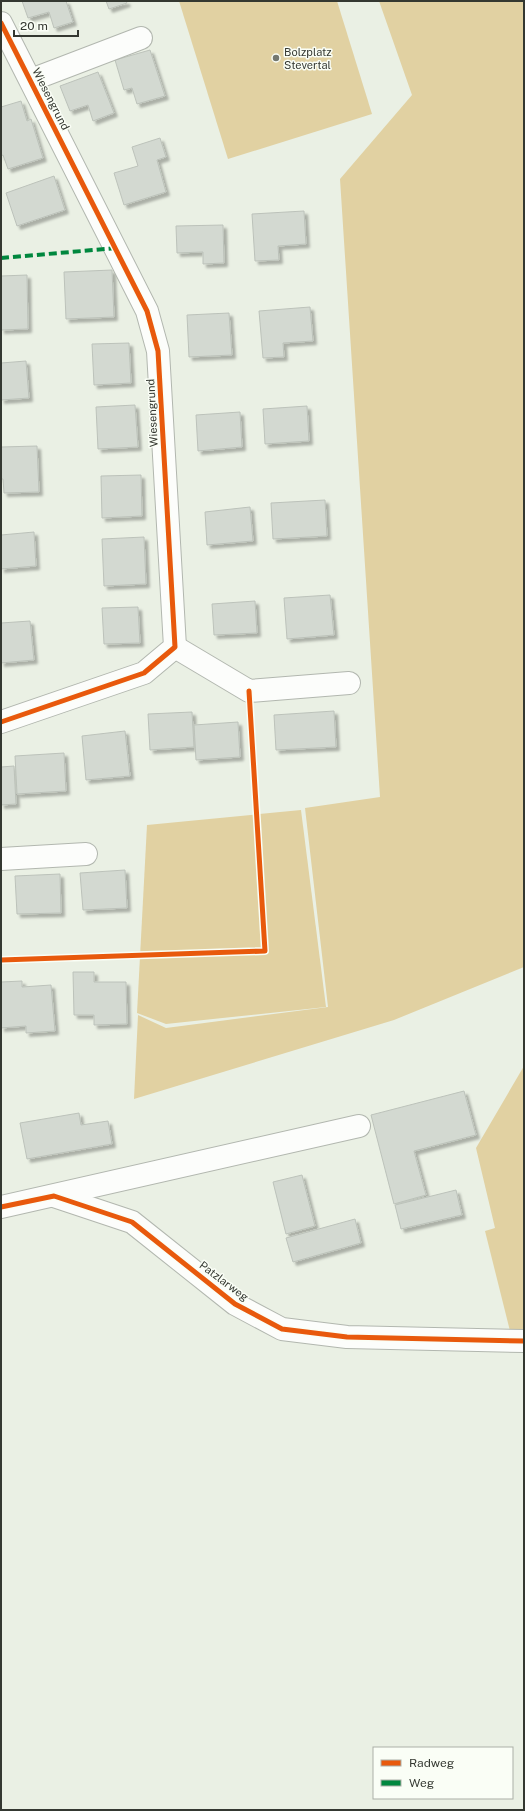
<svg xmlns="http://www.w3.org/2000/svg" width="525" height="1811" font-family="'Public Sans',sans-serif">
  <style>
    .green { fill: #e1d1a2 }
    .building { fill: #d3d9d1; stroke: #bcc2ba; filter: url(#shadow) }
    .lines { fill: none; stroke-linecap: round; stroke-linejoin: round }
    .minor-casing { stroke: #b2b7af; stroke-width: 24 }
    .minor { stroke: #fcfdfb; stroke-width: 22 }
    .quiet { stroke: #00873e; stroke-width: 4; stroke-dasharray: 8 4; stroke-linecap: butt }
    .cycleway-casing { stroke: #fafef6; stroke-width: 8 }
    .cycleway { stroke: #e8590c; stroke-width: 5 }
    .poi-dot { fill: #747870; stroke: #fafef6; stroke-width: 1.5 }
    .labels { text-anchor: middle; stroke-width: 3; stroke-linejoin: round; paint-order: stroke }
    .poi-label { font-size: 11px; fill: #343831; stroke: #fafef6; text-anchor: start }
    .street-label { font-size: 11px; fill: #343831; stroke: #fafef6 }
  </style>
  <defs>
    <filter id="shadow"><feDropShadow dx="3.5" dy="3.5" stdDeviation="1" flood-color="#0004"/></filter>
  </defs>
  <rect width="100%" height="100%" fill="#eaf0e4"/>
  <g class="green">
    <polygon points="179,1 337,1 372,114 228,159"/>
    <polygon points="379,1 524,1 524,967 394,1020 134,1099 138,1015 166,1028 328,1007 305,808 380,797 340,179 412,95"/>
    <polygon points="301,810 326,1007 166,1024 137,1013 147,825"/>
    <polygon points="524,1066 524,1332 510,1331 485,1231 495,1228 476,1148"/>
  </g>
  <g class="building">
    <polygon points="22,1 66,1 73,22 54,28 49,12 28,18"/>
    <polygon points="106,1 126,1 127,3 109,9"/>
    <polygon points="150,50 165,96 137,104 132,88 124,90 115,60"/>
    <polygon points="98,72 114,113 93,121 88,105 70,111 60,86"/>
    <polygon points="21,101 27,121 31,119 43,158 8,169 3,155 1,156 1,107"/>
    <polygon points="160,138 166,157 157,160 166,192 124,205 114,173 138,166 132,147"/>
    <polygon points="54,176 65,210 17,226 6,193"/>
    <polygon points="304,211 306,244 278,246 279,260 255,261 252,214"/>
    <polygon points="223,225 224,263 203,264 203,252 177,253 176,226"/>
    <polygon points="112,270 114,317 66,319 64,272"/>
    <polygon points="27,275 28,329 1,330 1,276"/>
    <polygon points="310,307 313,341 283,343 284,357 263,358 259,311"/>
    <polygon points="229,313 232,355 189,357 187,315"/>
    <polygon points="129,343 131,383 94,385 92,344"/>
    <polygon points="26,361 29,398 1,400 1,363"/>
    <polygon points="135,405 138,447 98,449 96,407"/>
    <polygon points="307,406 309,441 265,444 263,409"/>
    <polygon points="240,412 242,447 198,451 196,415"/>
    <polygon points="37,446 39,492 4,493 3,479 1,479 1,447"/>
    <polygon points="141,475 142,516 102,518 101,476"/>
    <polygon points="325,500 327,536 273,539 271,503"/>
    <polygon points="250,507 253,541 207,545 205,512"/>
    <polygon points="34,532 36,566 1,569 1,535"/>
    <polygon points="144,537 146,584 104,586 102,539"/>
    <polygon points="330,595 334,635 287,639 284,598"/>
    <polygon points="255,601 257,633 214,635 212,604"/>
    <polygon points="138,607 140,643 104,644 102,608"/>
    <polygon points="30,621 34,660 1,663 1,623"/>
    <polygon points="334,711 336,747 276,750 274,715"/>
    <polygon points="192,712 194,747 150,750 148,714"/>
    <polygon points="238,722 240,757 196,760 194,725"/>
    <polygon points="125,731 130,776 86,780 82,736"/>
    <polygon points="64,753 66,791 17,794 15,756"/>
    <polygon points="14,766 16,804 1,805 1,767"/>
    <polygon points="125,870 127,908 83,910 80,873"/>
    <polygon points="60,874 61,913 17,914 15,876"/>
    <polygon points="73,972 94,972 94,982 126,982 127,1024 94,1025 94,1015 74,1015"/>
    <polygon points="22,981 22,987 51,985 55,1031 26,1033 26,1026 1,1028 1,982"/>
    <polygon points="464,1091 476,1135 414,1151 426,1195 394,1204 371,1115"/>
    <polygon points="79,1113 81,1125 108,1121 112,1144 27,1159 20,1123"/>
    <polygon points="302,1175 315,1226 286,1234 273,1182"/>
    <polygon points="456,1190 462,1215 401,1229 395,1205"/>
    <polygon points="355,1219 361,1243 293,1262 286,1238"/>
  </g>
  <g class="lines">
    <defs>
      <g id="minor">
        <polyline points="1,23 147,311 158,351 175,647 144,673 1,722"/>
        <polyline points="31,80 141,38"/>
        <polyline points="175,647 249,691 349,683"/>
        <polyline points="1,859 86,854"/>
        <polyline points="54,1196 132,1222 235,1304 282,1329 347,1337 524,1341"/>
        <polyline points="1,1207 359,1126"/>
      </g>
    </defs>
    <use href="#minor" class="minor-casing"/>
    <use href="#minor" class="minor"/>
    <polyline class="quiet" points="1,258 117,248"/>
    <defs>
      <g id="cycleway">
        <polyline points="1,23 147,311 158,351 175,647 144,673 1,722"/>
        <polyline points="1,960 265,951 249,691"/>
        <polyline points="1,1207 54,1196 132,1222 235,1304 282,1329 347,1337 524,1341"/>
      </g>
    </defs>
    <use href="#cycleway" class="cycleway-casing"/>
    <use href="#cycleway" class="cycleway"/>
  </g>
  <circle class="poi-dot" cx="276" cy="58" r="4"/>
  <g class="labels">
    <g class="poi-label">
      <text x="284" y="56">Bolzplatz<tspan x="284" dy="13">Stevertal</tspan></text>
    </g>
    <g class="street-label">
      <text transform="translate(51 99) rotate(63)" y="4">Wiesengrund</text>
      <text transform="translate(152 413) rotate(-93)" y="4">Wiesengrund</text>
      <text transform="translate(224 1281) rotate(37)" y="4">Patzlarweg</text>
    </g>
  </g>
  <rect width="525" height="1811" fill="none" stroke="#343831" stroke-width="4"/>
  <rect x="373" y="1747" width="140" height="52" fill="#fafef6" stroke="#abafa7"/>
  <rect x="381" y="1760" width="20" height="6" fill="#e8590c" stroke="#abafa7"/>
  <text x="409" y="1767" font-size="12" fill="#343831">Radweg</text>
  <rect x="381" y="1780" width="20" height="6" fill="#00873e" stroke="#abafa7"/>
  <text x="409" y="1787" font-size="12" fill="#343831">Weg</text>
  <path d="M14 30v6h64v-6" fill="none" stroke="#343831" stroke-width="2"/>
  <text x="20" y="30" font-size="12" fill="#343831" stroke="#fafef6" stroke-width="3" paint-order="stroke">20 m</text>
</svg>
